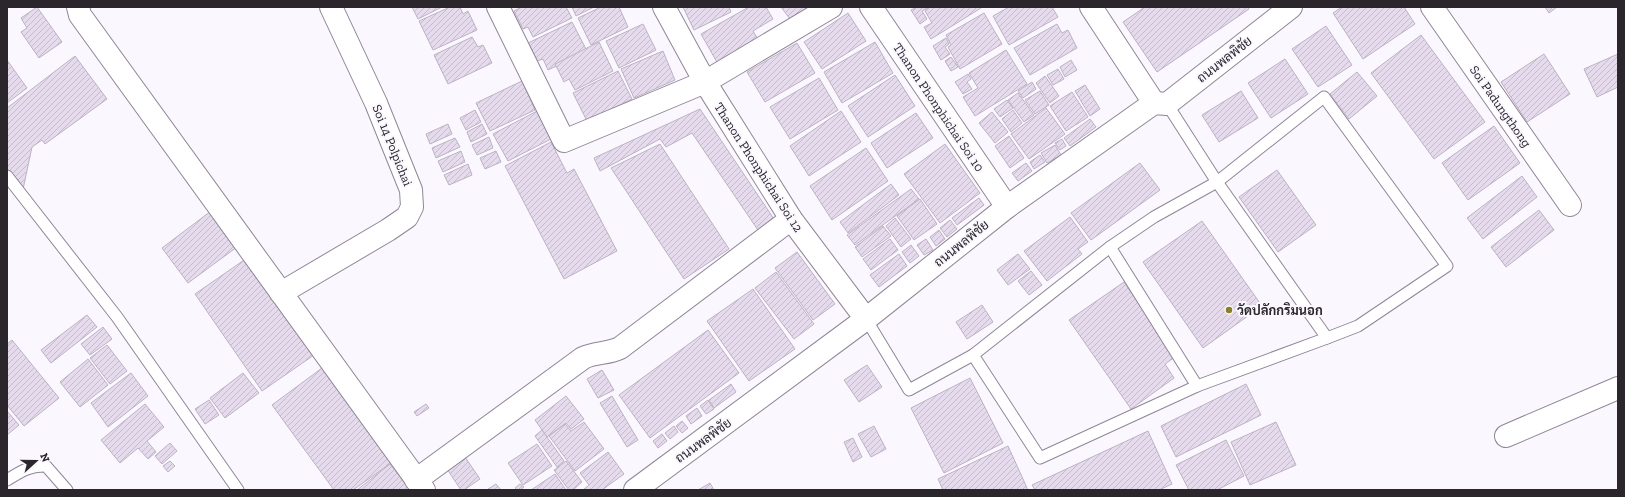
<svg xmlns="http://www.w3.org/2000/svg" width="1625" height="497" font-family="'Zilla Slab',Sarabun,serif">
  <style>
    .building { fill: url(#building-hatch); stroke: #bcb2c3 }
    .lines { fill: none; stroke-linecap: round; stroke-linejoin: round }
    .service-casing { stroke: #908697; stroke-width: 13 }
    .minor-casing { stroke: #908697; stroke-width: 24 }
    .tertiary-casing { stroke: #908697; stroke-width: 24 }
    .service { stroke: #fff; stroke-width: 11 }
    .minor { stroke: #fff; stroke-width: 22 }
    .tertiary { stroke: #fff; stroke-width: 22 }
    .poi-dot { fill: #8b7f25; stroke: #fbf7fe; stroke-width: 1.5 }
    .labels { text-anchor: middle; stroke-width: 4; stroke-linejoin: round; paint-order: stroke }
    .street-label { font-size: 13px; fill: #2a262c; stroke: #fbf7fe }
    .poi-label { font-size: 13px; font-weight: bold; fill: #2a262c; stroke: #fbf7fe; text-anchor: start }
  </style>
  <defs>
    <pattern id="building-hatch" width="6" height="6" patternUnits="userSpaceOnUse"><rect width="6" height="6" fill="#e5dbed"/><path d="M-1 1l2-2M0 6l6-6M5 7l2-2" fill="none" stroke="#c5bccb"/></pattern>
  </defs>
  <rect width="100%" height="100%" fill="#fbf7fe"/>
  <g class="building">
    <polygon points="37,7 62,42 39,58 21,32 27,28 21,18"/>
    <polygon points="412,7 442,7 418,19"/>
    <polygon points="450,7 460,7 463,14 468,11 477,30 433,50 419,21"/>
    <polygon points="522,7 566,7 572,18 533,37 528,27 523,29 514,11"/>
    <polygon points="572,7 594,7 576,16"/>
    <polygon points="601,7 619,7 628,27 591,45 578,18"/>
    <polygon points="683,7 729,7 731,12 694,30"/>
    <polygon points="749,7 766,7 773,19 753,31 759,41 718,64 701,34"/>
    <polygon points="781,7 808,7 790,19"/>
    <polygon points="917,7 928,8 922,11 927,19 920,24 911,10"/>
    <polygon points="928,7 980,7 981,8 931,39 924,27 932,23 925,11 929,8"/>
    <polygon points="1009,7 1052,7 1058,17 1009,45 993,16"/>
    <polygon points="1145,7 1248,7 1249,9 1157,72 1123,22"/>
    <polygon points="1342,7 1404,7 1415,24 1363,59 1333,13"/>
    <polygon points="1545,7 1557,7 1549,13"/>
    <polygon points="848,13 866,41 822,69 804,42"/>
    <polygon points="984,13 1002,44 960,69 948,47 951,45 946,35"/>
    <polygon points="572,22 587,51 548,70 543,59 537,61 528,43"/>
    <polygon points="643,24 656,50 619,68 606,41"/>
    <polygon points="1057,24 1062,33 1068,30 1077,48 1030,75 1014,48"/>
    <polygon points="1326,26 1352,65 1318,87 1292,49"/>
    <polygon points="1421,35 1485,122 1434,159 1371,73"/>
    <polygon points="472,37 478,47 483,45 492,63 448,84 434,55"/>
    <polygon points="946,38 949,44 945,47 950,54 941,60 933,46"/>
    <polygon points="599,42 613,71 575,90 569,79 564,82 555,64"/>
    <polygon points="875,42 893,73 842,103 824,72"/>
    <polygon points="797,43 815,73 765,102 747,72"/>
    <polygon points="1006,50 1027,84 975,116 963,97 978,88 969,73"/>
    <polygon points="663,51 675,80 634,98 621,69"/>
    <polygon points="1544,54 1570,94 1527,122 1501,82"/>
    <polygon points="1618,54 1618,87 1597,97 1584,69"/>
    <polygon points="75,56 107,99 45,144 42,140 32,147 22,194 7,174 7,108"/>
    <polygon points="951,57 958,67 951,71 945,61"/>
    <polygon points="1285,59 1308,94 1271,118 1248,83"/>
    <polygon points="7,60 27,88 7,103"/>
    <polygon points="1071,60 1077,70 1065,77 1060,67"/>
    <polygon points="1058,69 1064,79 1053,85 1047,75"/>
    <polygon points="618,71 632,99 587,121 573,93"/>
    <polygon points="1357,72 1377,96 1349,119 1330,94"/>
    <polygon points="968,74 971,79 967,82 972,89 963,94 955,82"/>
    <polygon points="895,75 915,106 868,137 848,106"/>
    <polygon points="1045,76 1059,96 1050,103 1036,83"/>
    <polygon points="819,78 838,110 790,139 770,107"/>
    <polygon points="522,81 535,110 490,131 476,103"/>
    <polygon points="1032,82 1036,89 1023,98 1018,91"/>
    <polygon points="1085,85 1100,109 1090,116 1075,91"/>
    <polygon points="1040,91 1049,105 1035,114 1025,100"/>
    <polygon points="1241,91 1258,118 1219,142 1202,115"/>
    <polygon points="1072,92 1088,117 1066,131 1050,106"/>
    <polygon points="1018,93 1034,115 1024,122 1008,100"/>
    <polygon points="1007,100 1013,108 1000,117 994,109"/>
    <polygon points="1046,108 1065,134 1029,159 1011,134"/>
    <polygon points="700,109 776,222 760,233 692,133 666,147 660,139 600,171 594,158"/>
    <polygon points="475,110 481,122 466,130 460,118"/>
    <polygon points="539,110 553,138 508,161 493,134"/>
    <polygon points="1013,110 1022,123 1011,132 1002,119"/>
    <polygon points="841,111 861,142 809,176 790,146"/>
    <polygon points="992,112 1008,132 995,143 979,123"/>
    <polygon points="916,113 933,138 887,168 871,143"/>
    <polygon points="1090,119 1096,127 1070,146 1064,138"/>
    <polygon points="448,124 452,134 430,144 426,134"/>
    <polygon points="482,124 487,134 471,142 467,132"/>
    <polygon points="1494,126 1520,163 1468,200 1442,163"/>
    <polygon points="1009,136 1024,158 1010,168 995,146"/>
    <polygon points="489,137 493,148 477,155 472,145"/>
    <polygon points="455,138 460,147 436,158 432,148"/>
    <polygon points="1062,139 1066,146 1060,150 1055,143"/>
    <polygon points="551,142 567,173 574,169 617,251 564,279 505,166"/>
    <polygon points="660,144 729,249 684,279 611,168"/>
    <polygon points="945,144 980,193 940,223 904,174"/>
    <polygon points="1055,145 1061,155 1047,163 1041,153"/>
    <polygon points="866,148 888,181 832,220 810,186"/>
    <polygon points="461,151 465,162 443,172 438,161"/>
    <polygon points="496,151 501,162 485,169 480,158"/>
    <polygon points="1040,155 1045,162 1034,169 1030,162"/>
    <polygon points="1026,163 1032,171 1018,181 1012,173"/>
    <polygon points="1140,163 1160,190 1091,240 1071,213"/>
    <polygon points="468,164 472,175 449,185 444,175"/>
    <polygon points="1277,170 1316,225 1278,252 1239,197"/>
    <polygon points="1522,176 1537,197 1483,239 1467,218"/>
    <polygon points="891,184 899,195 848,233 840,222"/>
    <polygon points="911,189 919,199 855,245 847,235"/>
    <polygon points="979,198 984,205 957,225 952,218"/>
    <polygon points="920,199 937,224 914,240 897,216"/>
    <polygon points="1539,210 1554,230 1506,267 1491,247"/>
    <polygon points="211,211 237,247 188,283 162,248"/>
    <polygon points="1070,217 1088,242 1078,249 1082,254 1047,281 1024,251"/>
    <polygon points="895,218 911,239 901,247 886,226"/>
    <polygon points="950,220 957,229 947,237 940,228"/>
    <polygon points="1202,221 1262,306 1203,348 1143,262"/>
    <polygon points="883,226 891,236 862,257 855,247"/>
    <polygon points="939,230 945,239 936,246 930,237"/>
    <polygon points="890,239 898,250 871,270 863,259"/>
    <polygon points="926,239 933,250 924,255 917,245"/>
    <polygon points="911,245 919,256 910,263 902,252"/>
    <polygon points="797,252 835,304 813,320 775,268"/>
    <polygon points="899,254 907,266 879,287 870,275"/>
    <polygon points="1018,254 1030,269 1008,285 997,270"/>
    <polygon points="247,258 314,355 262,391 195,294"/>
    <polygon points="1031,271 1042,285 1029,295 1018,281"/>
    <polygon points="776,272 814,324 794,339 755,288"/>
    <polygon points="1124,282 1175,357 1165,364 1174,378 1131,409 1069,320"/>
    <polygon points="753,289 795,349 749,381 707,321"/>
    <polygon points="982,305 993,322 967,339 956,322"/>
    <polygon points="87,315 97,327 51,363 41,350"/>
    <polygon points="103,327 112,339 90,355 81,344"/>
    <polygon points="708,330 739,373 650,438 619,395"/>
    <polygon points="12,340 59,398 24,426 7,405 7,344"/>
    <polygon points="107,345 127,371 110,384 90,358"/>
    <polygon points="88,359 108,385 80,407 60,382"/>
    <polygon points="867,365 882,387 859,402 844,380"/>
    <polygon points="322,368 391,463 353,490 334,490 272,405"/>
    <polygon points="602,370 614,390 598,398 587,379"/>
    <polygon points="131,373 148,396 108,427 91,403"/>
    <polygon points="243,373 259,393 225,418 210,398"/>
    <polygon points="970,378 1003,443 944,473 911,408"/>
    <polygon points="731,384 736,392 714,408 709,400"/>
    <polygon points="1246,384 1261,415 1176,457 1161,426"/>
    <polygon points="566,396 584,419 571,429 566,423 547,437 535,420"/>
    <polygon points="612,396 638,440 627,447 600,403"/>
    <polygon points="209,400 219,415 205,424 195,409"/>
    <polygon points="708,400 714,409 706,414 700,406"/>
    <polygon points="145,404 164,427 147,441 156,452 148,459 138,448 120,463 101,440"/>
    <polygon points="426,404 429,408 417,416 414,412"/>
    <polygon points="697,408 702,416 691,424 686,416"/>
    <polygon points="7,411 19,425 7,435"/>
    <polygon points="682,421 688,428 682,433 676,426"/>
    <polygon points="584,422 604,449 575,471 549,436 565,424 571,431"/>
    <polygon points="1276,422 1296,465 1250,485 1231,442"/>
    <polygon points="674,426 678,432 670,439 665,433"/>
    <polygon points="874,426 886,449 871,457 858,434"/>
    <polygon points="542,430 564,461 557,467 535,436"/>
    <polygon points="1148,431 1172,484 1159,490 1035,490 1032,485"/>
    <polygon points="662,434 667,441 658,448 653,441"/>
    <polygon points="853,438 862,457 853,462 844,442"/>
    <polygon points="1226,440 1244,476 1217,490 1189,490 1176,465"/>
    <polygon points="170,443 177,451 162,464 155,456"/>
    <polygon points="537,444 552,466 523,485 508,463"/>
    <polygon points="1008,446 1028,490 943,490 938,479"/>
    <polygon points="608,452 624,474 602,490 583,490 589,485 580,473"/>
    <polygon points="465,457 480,479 464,490 461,490 447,469"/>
    <polygon points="170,461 175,466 168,472 163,466"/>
    <polygon points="566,461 582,482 573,490 569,490 554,470"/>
    <polygon points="390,464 410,490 357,490"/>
    <polygon points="555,474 566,490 531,490"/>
    <polygon points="710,483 714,490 698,490"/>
    <polygon points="496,484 501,490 489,490 488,489"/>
    <polygon points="520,484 524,487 520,490 517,490 515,488"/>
  </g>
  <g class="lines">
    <defs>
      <g id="service">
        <polyline points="7,176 117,317 238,490"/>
        <polyline points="1110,247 1197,386"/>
        <polyline points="866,319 909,390 973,355 1110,247 1154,217 1217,182 1324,97 1447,266 1358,326 1327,338"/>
        <polyline points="973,355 1040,458 1197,386 1327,338 1217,182 1167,104"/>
        <path d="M7 480C20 472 30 465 46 466L67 490"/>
      </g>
      <g id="minor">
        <polyline points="78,7 80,15 424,490"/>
        <polyline points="498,7 564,141 705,82 831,7"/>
        <polyline points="664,7 705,82 791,219 866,319"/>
        <polyline points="871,7 1007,207"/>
        <polyline points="1091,7 1154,103"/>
        <polyline points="1432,7 1570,205"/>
        <polyline points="281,293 388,230 407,217 412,207 411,190 376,103 331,7"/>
        <polyline points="1506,436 1618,388"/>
        <path d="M416 480 583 358C595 352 608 354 620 348L791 219"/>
      </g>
      <polyline id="tertiary" points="635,490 866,319 1007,207 1154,103 1167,104 1291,7"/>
    </defs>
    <use href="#service" class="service-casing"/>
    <use href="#minor" class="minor-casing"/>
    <use href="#tertiary" class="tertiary-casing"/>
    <use href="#service" class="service"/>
    <use href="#minor" class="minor"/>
    <use href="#tertiary" class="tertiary"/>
  </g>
  <circle class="poi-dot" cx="1229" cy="310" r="4"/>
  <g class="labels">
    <g class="street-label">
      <text transform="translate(1224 59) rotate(-38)" y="5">ถนนพลพิชัย</text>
      <text transform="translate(1501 106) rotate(55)" y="5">Soi Padungthong</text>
      <text transform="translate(939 107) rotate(56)" y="5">Thanon Phonphichai Soi 10</text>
      <text transform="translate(393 145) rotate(68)" y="5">Soi 14 Polpichai</text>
      <text transform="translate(759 167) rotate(57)" y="5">Thanon Phonphichai Soi 12</text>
      <text transform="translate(961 243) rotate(-39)" y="5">ถนนพลพิชัย</text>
      <text transform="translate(703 440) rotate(-36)" y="5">ถนนพลพิชัย</text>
    </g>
    <g class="poi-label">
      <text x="1237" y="315">วัดปลักกริมนอก</text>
    </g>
  </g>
  <rect width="1625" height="497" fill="none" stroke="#2a262c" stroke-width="16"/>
  <g transform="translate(36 461) rotate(69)" stroke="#fbf7fe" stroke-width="3" paint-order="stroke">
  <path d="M0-3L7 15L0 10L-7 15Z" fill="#2a262c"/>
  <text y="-6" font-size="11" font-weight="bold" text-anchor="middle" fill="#2a262c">N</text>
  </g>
</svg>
